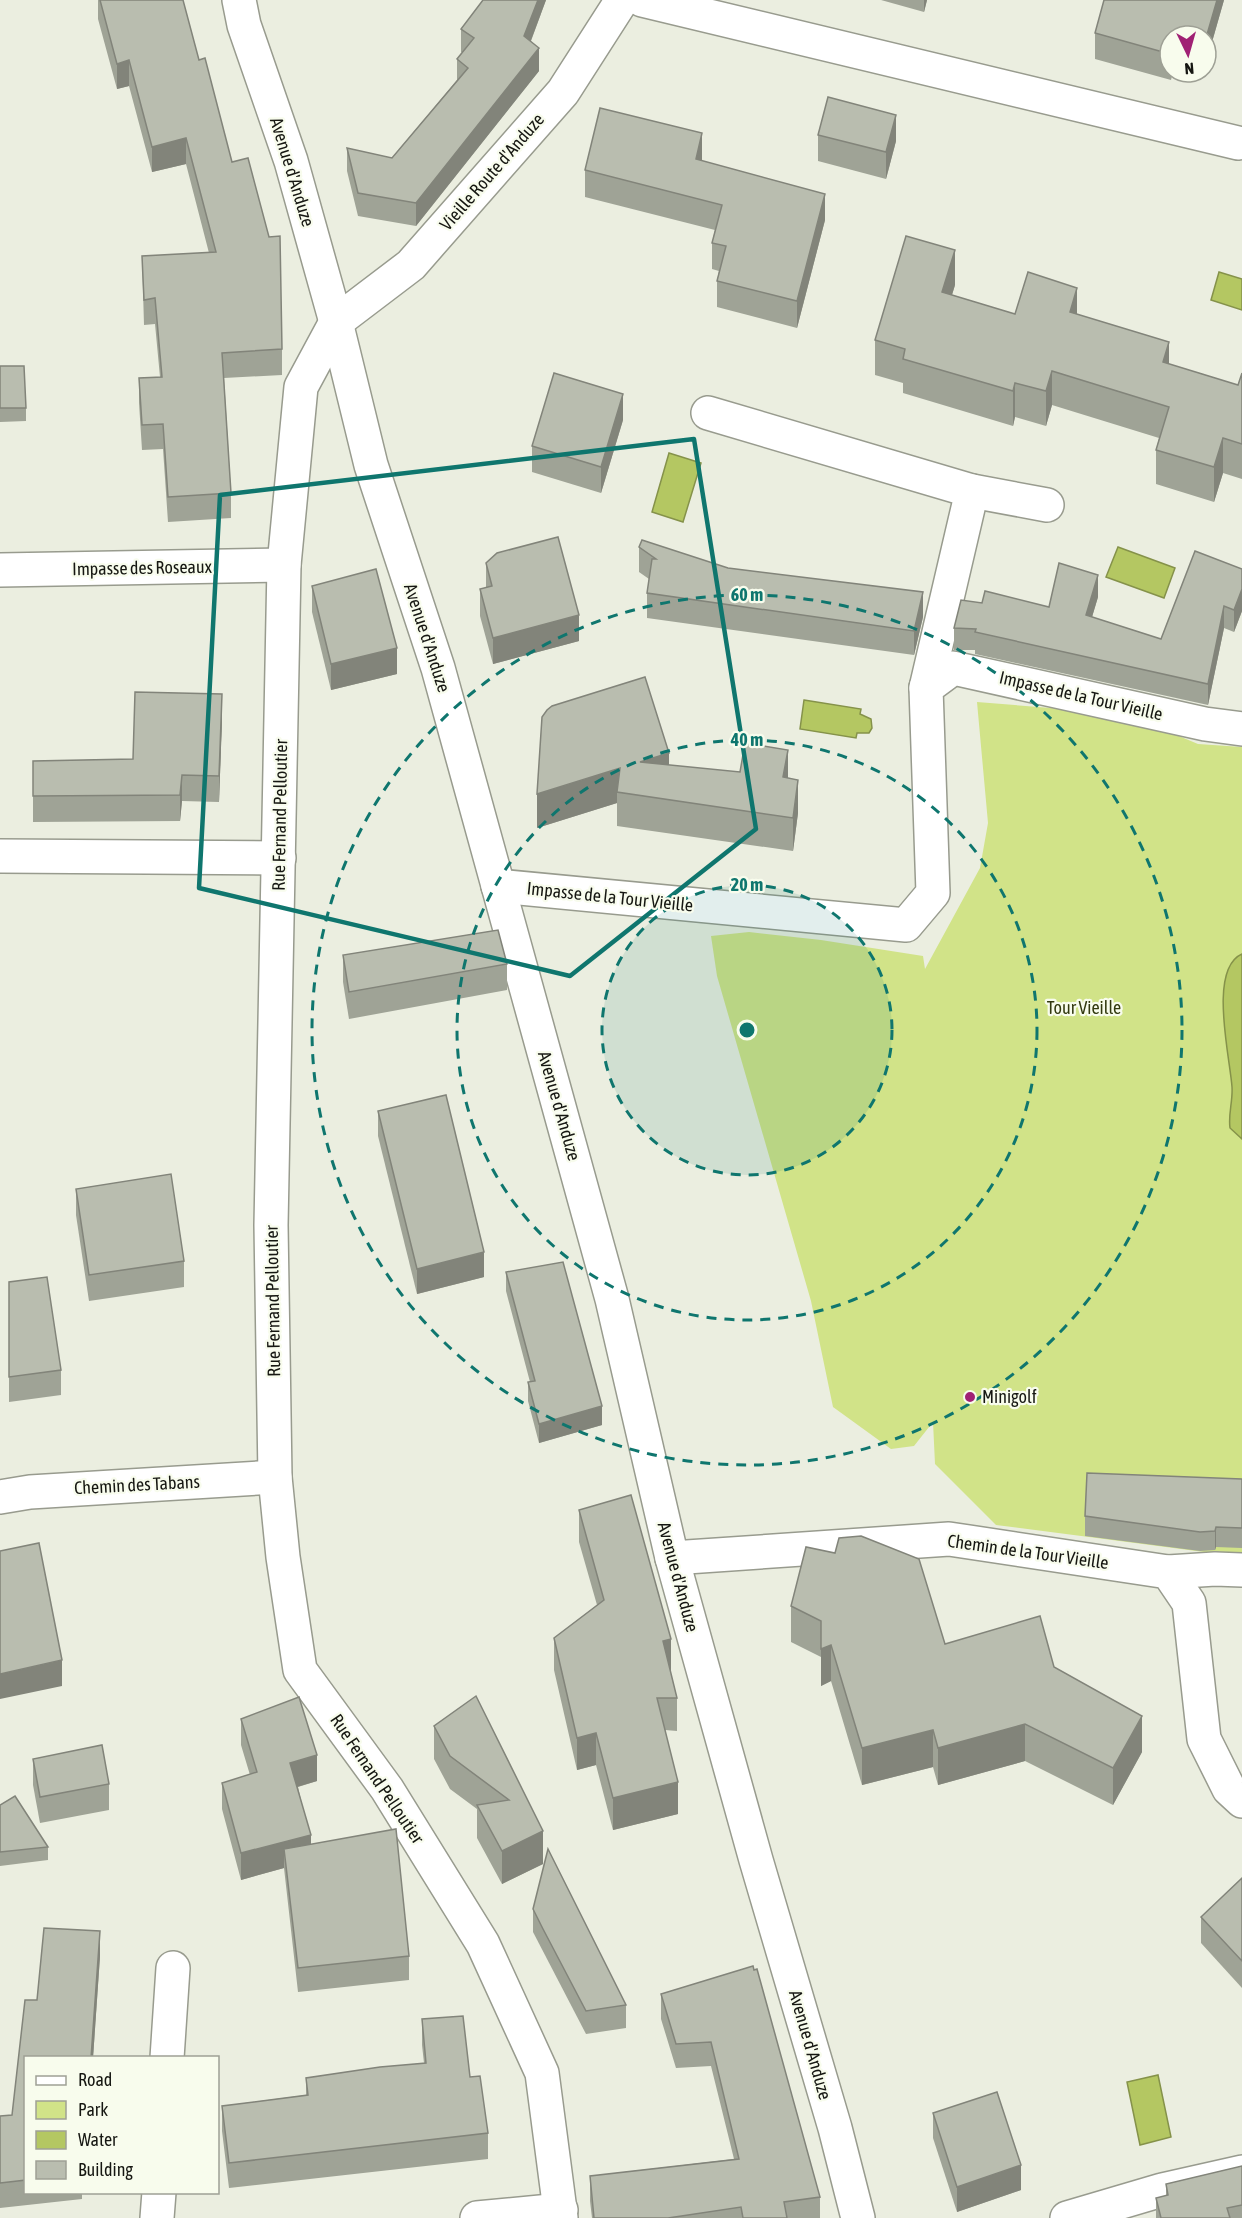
<svg xmlns="http://www.w3.org/2000/svg" width="1242" height="2218" font-family="'Asap Condensed',sans-serif">
  <style>
    .green { fill: #d1e388 }
    .water { fill: #b4c762; stroke: #85924a; stroke-width: 1.5 }
    .lines { fill: none; stroke-linecap: round; stroke-linejoin: round }
    .minor-casing { stroke: #989b8e; stroke-width: 36 }
    .primary-casing { stroke: #989b8e; stroke-width: 36 }
    .minor { stroke: #fff; stroke-width: 33 }
    .primary { stroke: #fff; stroke-width: 33 }
    .wall { fill: #9fa396 }
    .shaded-wall { fill: #82847a }
    .building { fill: #b9bdaf; stroke: #82847a; stroke-width: 1.5 }
    .marked { fill: none; stroke: #0f766e; stroke-width: 4.5; stroke-linejoin: round }
    .ring { fill: none; stroke: #0f766e; stroke-width: 3; stroke-dasharray: 10 8 }
    .poi-dot { fill: #a02174; stroke: #f8fced; stroke-width: 2 }
    .labels { text-anchor: middle; stroke-width: 4.5; stroke-linejoin: round; paint-order: stroke }
    .street-label { font-size: 18px; fill: #161712; stroke: #f8fced }
    .park-label { font-size: 18px; fill: #32390f; stroke: #f8fced }
    .poi-label { font-size: 18px; fill: #161712; stroke: #f8fced; text-anchor: start }
    .centre { fill: #0f766e; stroke: #f8fced; stroke-width: 3 }
    .ring-label { font-size: 18px; text-anchor: middle; font-weight: bold; fill: #0f766e; stroke: #f8fced; stroke-width: 4.5; stroke-linejoin: round; paint-order: stroke }
  </style>
  <rect width="100%" height="100%" fill="#ebeee0"/>
  <polygon class="green" points="977,702 1126,714 1198,744 1242,747 1242,1552 1204,1552 996,1525 935,1464 933,1422 914,1446 891,1449 833,1407 811,1301 717,976 711,936 749,932 821,940 923,956 925,969 980,868 988,823"/>
  <g class="water">
    <polygon points="1219,272 1242,279 1242,310 1211,300"/>
    <polygon points="669,453 701,463 683,522 652,512"/>
    <polygon points="1118,547 1175,568 1164,598 1106,577"/>
    <polygon points="804,700 861,709 860,714 871,719 872,728 869,733 857,733 856,738 800,729"/>
    <path d="M1242 954V1139L1230 1128C1228 1114 1233 1101 1232 1087 1230 1057 1208 969 1242 954Z"/>
    <polygon points="1158,2075 1171,2137 1140,2145 1127,2082"/>
  </g>
  <g class="lines">
    <defs>
      <g id="minor">
        <polyline points="642,0 1238,143"/>
        <polyline points="708,413 972,491 926,688"/>
        <polyline points="972,491 1047,505"/>
        <polyline points="0,570 284,565"/>
        <polyline points="0,856 279,858"/>
        <polyline points="498,886 906,925 933,893 926,688 953,668 1205,724 1242,729"/>
        <polyline points="0,1497 30,1492 275,1477"/>
        <polyline points="672,1558 949,1539 1168,1572 1189,1603 1204,1739 1229,1789 1242,1801"/>
        <polyline points="1168,1572 1215,1569 1242,1570"/>
        <polyline points="167,2058 173,1968"/>
        <polyline points="157,2218 159,2192"/>
        <polyline points="477,2218 561,2210"/>
        <polyline points="561,2218 542,2073 483,1944 387,1789 300,1670 283,1557 275,1477 271,1225 284,565 301,387 336,322 411,265 563,92 622,0"/>
        <polyline points="1067,2218 1162,2190 1242,2172"/>
      </g>
      <polyline id="primary" points="239,0 244,25 291,161 336,322 371,465 438,668 612,1299 672,1558 756,1860 835,2128 858,2218"/>
    </defs>
    <use href="#minor" class="minor-casing"/>
    <use href="#primary" class="primary-casing"/>
    <use href="#minor" class="minor"/>
    <use href="#primary" class="primary"/>
  </g>
  <g class="wall">
    <polygon points="98,0 183,0 199,60 282,349 282,375 224,378 231,493 231,518 168,522 163,449 142,450 139,403 139,378 160,377 155,324 144,325 142,256 209,253 186,164 152,172 129,86 117,89 98,19"/>
    <polygon points="483,0 546,0 531,41 539,71 416,226 358,216 347,171 347,148 392,158 457,80 457,59 463,53 461,52 461,29"/>
    <polygon points="881,0 927,0 924,12"/>
    <polygon points="1224,0 1206,63 1206,36 1170,36 1170,72 1173,72 1171,80 1095,59 1095,33"/>
    <polygon points="818,135 896,141 886,179 818,161"/>
    <polygon points="702,161 825,220 797,328 717,307 717,281 719,271 712,269 712,243 715,230 585,197 585,170"/>
    <polygon points="955,285 952,295 1015,314 1077,314 1169,364 1238,385 1242,373 1242,479 1223,473 1214,502 1156,484 1156,450 1159,438 1052,405 1046,426 1015,417 1013,426 903,393 903,383 875,375 875,340"/>
    <polygon points="0,366 26,408 26,421 0,422"/>
    <polygon points="623,420 601,493 532,472 532,446"/>
    <polygon points="639,547 728,568 923,617 914,655 647,618 647,593 649,579 639,572"/>
    <polygon points="486,563 579,641 493,664 480,616 480,589 486,588"/>
    <polygon points="1242,569 1242,611 1234,632 1224,628 1208,705 975,654 975,650 954,650 954,628 982,603 1049,607 1098,597 1092,617 1161,639"/>
    <polygon points="312,586 397,674 331,690 312,612"/>
    <polygon points="222,720 219,802 182,801 180,821 33,822 33,761 133,759"/>
    <polygon points="669,765 788,778 798,813 793,851 617,826 617,803 537,828"/>
    <polygon points="343,955 507,964 507,990 349,1019 343,982"/>
    <polygon points="378,1111 484,1277 417,1294 378,1136"/>
    <polygon points="76,1189 184,1261 184,1287 89,1301 76,1215"/>
    <polygon points="506,1272 602,1425 539,1443 528,1401 528,1382 530,1382 506,1291"/>
    <polygon points="9,1282 61,1370 61,1395 9,1402"/>
    <polygon points="1242,1479 1242,1548 1216,1547 1215,1550 1200,1551 1085,1536 1085,1516"/>
    <polygon points="579,1510 671,1671 670,1671 677,1698 677,1731 665,1730 678,1814 613,1830 596,1765 577,1770 554,1670 554,1638 597,1605 579,1542"/>
    <polygon points="835,1553 945,1644 1054,1667 1142,1752 1113,1805 1025,1761 938,1785 933,1767 862,1785 831,1681 821,1686 821,1657 791,1642 791,1606"/>
    <polygon points="241,1719 317,1781 298,1787 311,1844 409,1956 409,1980 298,1992 284,1868 241,1880 222,1809 222,1783 250,1775 241,1745"/>
    <polygon points="434,1726 543,1831 543,1864 502,1884 477,1838 477,1809 450,1789 434,1759"/>
    <polygon points="33,1759 109,1784 109,1810 40,1823 33,1785"/>
    <polygon points="0,1805 48,1847 48,1860 0,1866"/>
    <polygon points="1242,1878 1242,1988 1201,1943 1201,1917"/>
    <polygon points="533,1909 626,2005 626,2028 586,2034 533,1932"/>
    <polygon points="100,1956 93,2058 26,2058 26,2193 82,2193 82,2199 0,2208 0,2116 12,2115 37,2000"/>
    <polygon points="753,1966 820,2197 820,2218 592,2218 590,2201 590,2176 734,2159 711,2066 676,2068 661,2019 661,1994"/>
    <polygon points="422,2019 470,2077 488,2133 488,2159 229,2188 222,2131 222,2106 306,2095 306,2078 424,2063 422,2045"/>
    <polygon points="933,2113 1021,2190 957,2212 933,2138"/>
    <polygon points="1242,2166 1242,2218 1156,2218 1156,2198 1166,2196 1166,2184"/>
  </g>
  <g class="shaded-wall">
    <polygon points="538,0 546,0 524,59 524,36"/>
    <polygon points="924,0 927,0 924,12"/>
    <polygon points="1217,0 1224,0 1206,63 1206,38"/>
    <polygon points="539,48 539,71 416,226 416,203"/>
    <polygon points="129,60 129,86 117,89 117,64"/>
    <polygon points="896,115 896,141 886,179 886,152"/>
    <polygon points="702,133 702,160 696,186 696,159"/>
    <polygon points="186,138 186,164 152,172 152,147"/>
    <polygon points="825,194 825,220 797,328 797,301"/>
    <polygon points="955,250 955,285 942,327 942,292"/>
    <polygon points="1077,288 1077,322 1070,312"/>
    <polygon points="1169,342 1169,376 1163,362"/>
    <polygon points="1052,371 1052,405 1046,426 1046,391"/>
    <polygon points="1015,383 1015,417 1013,426 1013,391"/>
    <polygon points="623,394 623,420 601,493 601,467"/>
    <polygon points="1223,438 1223,473 1214,502 1214,467"/>
    <polygon points="1098,575 1098,597 1086,637 1086,615"/>
    <polygon points="1242,589 1242,611 1234,632 1234,610"/>
    <polygon points="923,592 923,617 914,655 914,631"/>
    <polygon points="1224,606 1224,628 1208,705 1208,684"/>
    <polygon points="579,615 579,641 493,664 493,638"/>
    <polygon points="397,648 397,674 331,690 331,664"/>
    <polygon points="222,694 222,720 219,802 219,776"/>
    <polygon points="788,750 788,783 783,777"/>
    <polygon points="669,753 669,786 640,762"/>
    <polygon points="620,768 617,792 617,803 537,828 537,794"/>
    <polygon points="182,775 182,801 180,821 180,795"/>
    <polygon points="798,780 798,813 793,851 793,818"/>
    <polygon points="484,1252 484,1277 417,1294 417,1269"/>
    <polygon points="602,1406 602,1425 539,1443 539,1424"/>
    <polygon points="1216,1527 1216,1547 1215,1550 1215,1531"/>
    <polygon points="671,1639 671,1671 663,1673 663,1641"/>
    <polygon points="831,1645 831,1681 821,1686 821,1649"/>
    <polygon points="62,1660 62,1686 0,1699 0,1674"/>
    <polygon points="1142,1716 1142,1752 1113,1805 1113,1768"/>
    <polygon points="1025,1724 1025,1761 938,1785 938,1748"/>
    <polygon points="933,1730 933,1767 862,1785 862,1748"/>
    <polygon points="596,1733 596,1765 577,1770 577,1738"/>
    <polygon points="317,1755 317,1781 290,1789 290,1763"/>
    <polygon points="678,1782 678,1814 613,1830 613,1798"/>
    <polygon points="543,1831 543,1864 502,1884 502,1851"/>
    <polygon points="311,1835 311,1861 284,1849 284,1868 241,1880 241,1853"/>
    <polygon points="100,1931 100,1956 93,2058 91,2058"/>
    <polygon points="1021,2165 1021,2190 957,2212 957,2187"/>
  </g>
  <g class="building">
    <polygon points="100,0 183,0 199,60 205,58 232,162 248,158 269,237 280,236 282,349 222,353 231,493 168,497 163,424 142,425 139,378 162,377 155,298 144,300 142,256 216,252 186,138 152,147 129,60 117,64"/>
    <polygon points="483,0 538,0 524,36 539,48 416,203 358,193 347,148 392,158 468,68 457,59 474,38 461,29"/>
    <polygon points="1104,0 1217,0 1206,38 1206,36 1201,36 1178,30 1176,36 1170,36 1170,54 1095,33"/>
    <polygon points="828,97 896,115 886,152 818,135"/>
    <polygon points="600,108 702,133 696,159 825,194 797,301 717,281 726,246 712,243 722,205 585,170"/>
    <polygon points="906,236 955,250 942,292 1015,314 1028,272 1077,288 1070,312 1169,342 1163,362 1238,385 1242,373 1242,444 1223,438 1214,467 1156,450 1169,407 1052,371 1046,391 1015,383 1013,391 903,359 905,349 875,340"/>
    <polygon points="0,366 24,366 26,408 0,408"/>
    <polygon points="554,373 623,394 601,467 532,446"/>
    <polygon points="558,537 579,615 493,638 480,589 492,586 486,563 497,553"/>
    <polygon points="642,540 728,568 923,592 914,631 647,593 652,559 656,559 639,547"/>
    <polygon points="1195,551 1242,569 1242,589 1234,610 1224,606 1208,684 975,632 976,629 954,628 961,600 982,603 985,591 1049,607 1059,563 1098,575 1086,615 1161,639"/>
    <polygon points="376,569 397,648 331,664 312,586"/>
    <polygon points="645,677 669,753 640,762 740,772 745,743 788,750 783,777 798,780 793,818 617,792 620,768 537,794 542,717 547,710 552,706"/>
    <polygon points="135,692 222,694 219,776 182,775 180,795 33,796 33,761 133,759"/>
    <polygon points="498,930 507,964 349,992 343,955"/>
    <polygon points="446,1095 484,1252 417,1269 378,1111"/>
    <polygon points="171,1174 184,1261 89,1275 76,1189"/>
    <polygon points="563,1262 602,1406 539,1424 528,1382 535,1381 506,1272"/>
    <polygon points="47,1277 61,1370 9,1377 9,1282"/>
    <polygon points="1087,1473 1242,1479 1242,1528 1216,1527 1215,1531 1200,1532 1085,1516"/>
    <polygon points="631,1495 671,1639 663,1641 677,1698 657,1698 678,1782 613,1798 596,1733 577,1738 554,1638 604,1600 579,1510"/>
    <polygon points="861,1536 919,1559 945,1644 1040,1616 1054,1667 1142,1716 1113,1768 1025,1724 938,1748 933,1730 862,1748 831,1645 821,1649 821,1621 791,1606 806,1547 835,1553 839,1538"/>
    <polygon points="39,1543 62,1660 0,1674 0,1551"/>
    <polygon points="476,1696 543,1831 502,1851 477,1805 509,1800 450,1756 434,1726"/>
    <polygon points="299,1697 317,1755 290,1763 311,1835 241,1853 222,1783 257,1772 241,1719"/>
    <polygon points="102,1745 109,1784 40,1797 33,1759"/>
    <polygon points="15,1796 48,1847 0,1852 0,1805"/>
    <polygon points="396,1829 409,1956 298,1968 284,1849"/>
    <polygon points="548,1849 626,2005 586,2011 543,1929 533,1909"/>
    <polygon points="1242,1878 1242,1961 1201,1917"/>
    <polygon points="44,1928 100,1931 91,2058 26,2058 26,2180 0,2183 0,2116 12,2115 25,2000 37,2000"/>
    <polygon points="753,1966 754,1970 757,1969 820,2197 784,2202 787,2218 743,2218 741,2207 668,2218 594,2218 590,2176 739,2159 711,2042 676,2044 661,1994"/>
    <polygon points="463,2016 470,2077 480,2076 488,2133 229,2163 222,2106 308,2095 306,2078 380,2067 426,2063 422,2019"/>
    <polygon points="997,2092 1021,2165 957,2187 933,2113"/>
    <polygon points="1242,2166 1242,2205 1227,2208 1230,2218 1161,2218 1156,2198 1168,2195 1166,2184"/>
  </g>
  <path class="marked" d="M694 439 756 829 570 976 199 888 220 495Z"/>
  <circle cx="747" cy="1030" r="145" fill="#0f766e" fill-opacity=".12"/>
  <g class="ring">
    <circle cx="747" cy="1030" r="145"/>
    <circle cx="747" cy="1030" r="290"/>
    <circle cx="747" cy="1030" r="435"/>
  </g>
  <circle class="poi-dot" cx="970" cy="1397" r="6"/>
  <g class="labels">
    <g class="street-label">
      <text transform="translate(292 172) rotate(73)" y="6">Avenue d'Anduze</text>
      <text transform="translate(492 172) rotate(-49)" y="6">Vieille Route d'Anduze</text>
      <text transform="translate(142 568) rotate(-1)" y="6">Impasse des Roseaux</text>
      <text transform="translate(427 638) rotate(72)" y="6">Avenue d'Anduze</text>
      <text transform="translate(1081 696) rotate(13)" y="6">Impasse de la Tour Vieille</text>
      <text transform="translate(280 815) rotate(-89)" y="6">Rue Fernand Pelloutier</text>
      <text transform="translate(610 897) rotate(6)" y="6">Impasse de la Tour Vieille</text>
      <text transform="translate(559 1106) rotate(74)" y="6">Avenue d'Anduze</text>
      <text transform="translate(273 1301) rotate(-91)" y="6">Rue Fernand Pelloutier</text>
      <text transform="translate(137 1485) rotate(-3)" y="6">Chemin des Tabans</text>
      <text transform="translate(1028 1552) rotate(8)" y="6">Chemin de la Tour Vieille</text>
      <text transform="translate(678 1577) rotate(75)" y="6">Avenue d'Anduze</text>
      <text transform="translate(377 1779) rotate(56)" y="6">Rue Fernand Pelloutier</text>
      <text transform="translate(810 2045) rotate(74)" y="6">Avenue d'Anduze</text>
    </g>
    <g class="park-label">
      <text x="1084" y="1014">Tour Vieille</text>
    </g>
    <g class="poi-label">
      <text x="982" y="1403">Minigolf</text>
    </g>
  </g>
  <circle cx="747" cy="1030" r="9" class="centre"/>
  <g class="ring-label">
    <text x="747" y="601">60 m</text>
    <text x="747" y="746">40 m</text>
    <text x="747" y="891">20 m</text>
  </g>
  <rect x="24" y="2056" width="195" height="138" fill="#f8fced" stroke="#9ea095" stroke-width="1.5"/>
  <rect x="36" y="2076" width="30" height="9" fill="#ffffff" stroke="#9ea095" stroke-width="1.5"/>
  <text x="78" y="2086" font-size="18" fill="#161712">Road</text>
  <rect x="36" y="2101" width="30" height="18" fill="#d1e388" stroke="#9ea095" stroke-width="1.5"/>
  <text x="78" y="2116" font-size="18" fill="#161712">Park</text>
  <rect x="36" y="2131" width="30" height="18" fill="#b4c762" stroke="#9ea095" stroke-width="1.5"/>
  <text x="78" y="2146" font-size="18" fill="#161712">Water</text>
  <rect x="36" y="2161" width="30" height="18" fill="#b9bdaf" stroke="#9ea095" stroke-width="1.5"/>
  <text x="78" y="2176" font-size="18" fill="#161712">Building</text>
  <g transform="translate(1188 54) rotate(175)"><circle r="28" fill="#f8fced" stroke="#9ea095" stroke-width="1.5"/>
  <path d="M0-4.5L10 22L0 15L-10 22Z" fill="#a02174"/>
  <text y="-9" font-size="16" font-weight="bold" text-anchor="middle" fill="#161712">N</text>
  </g>
</svg>
